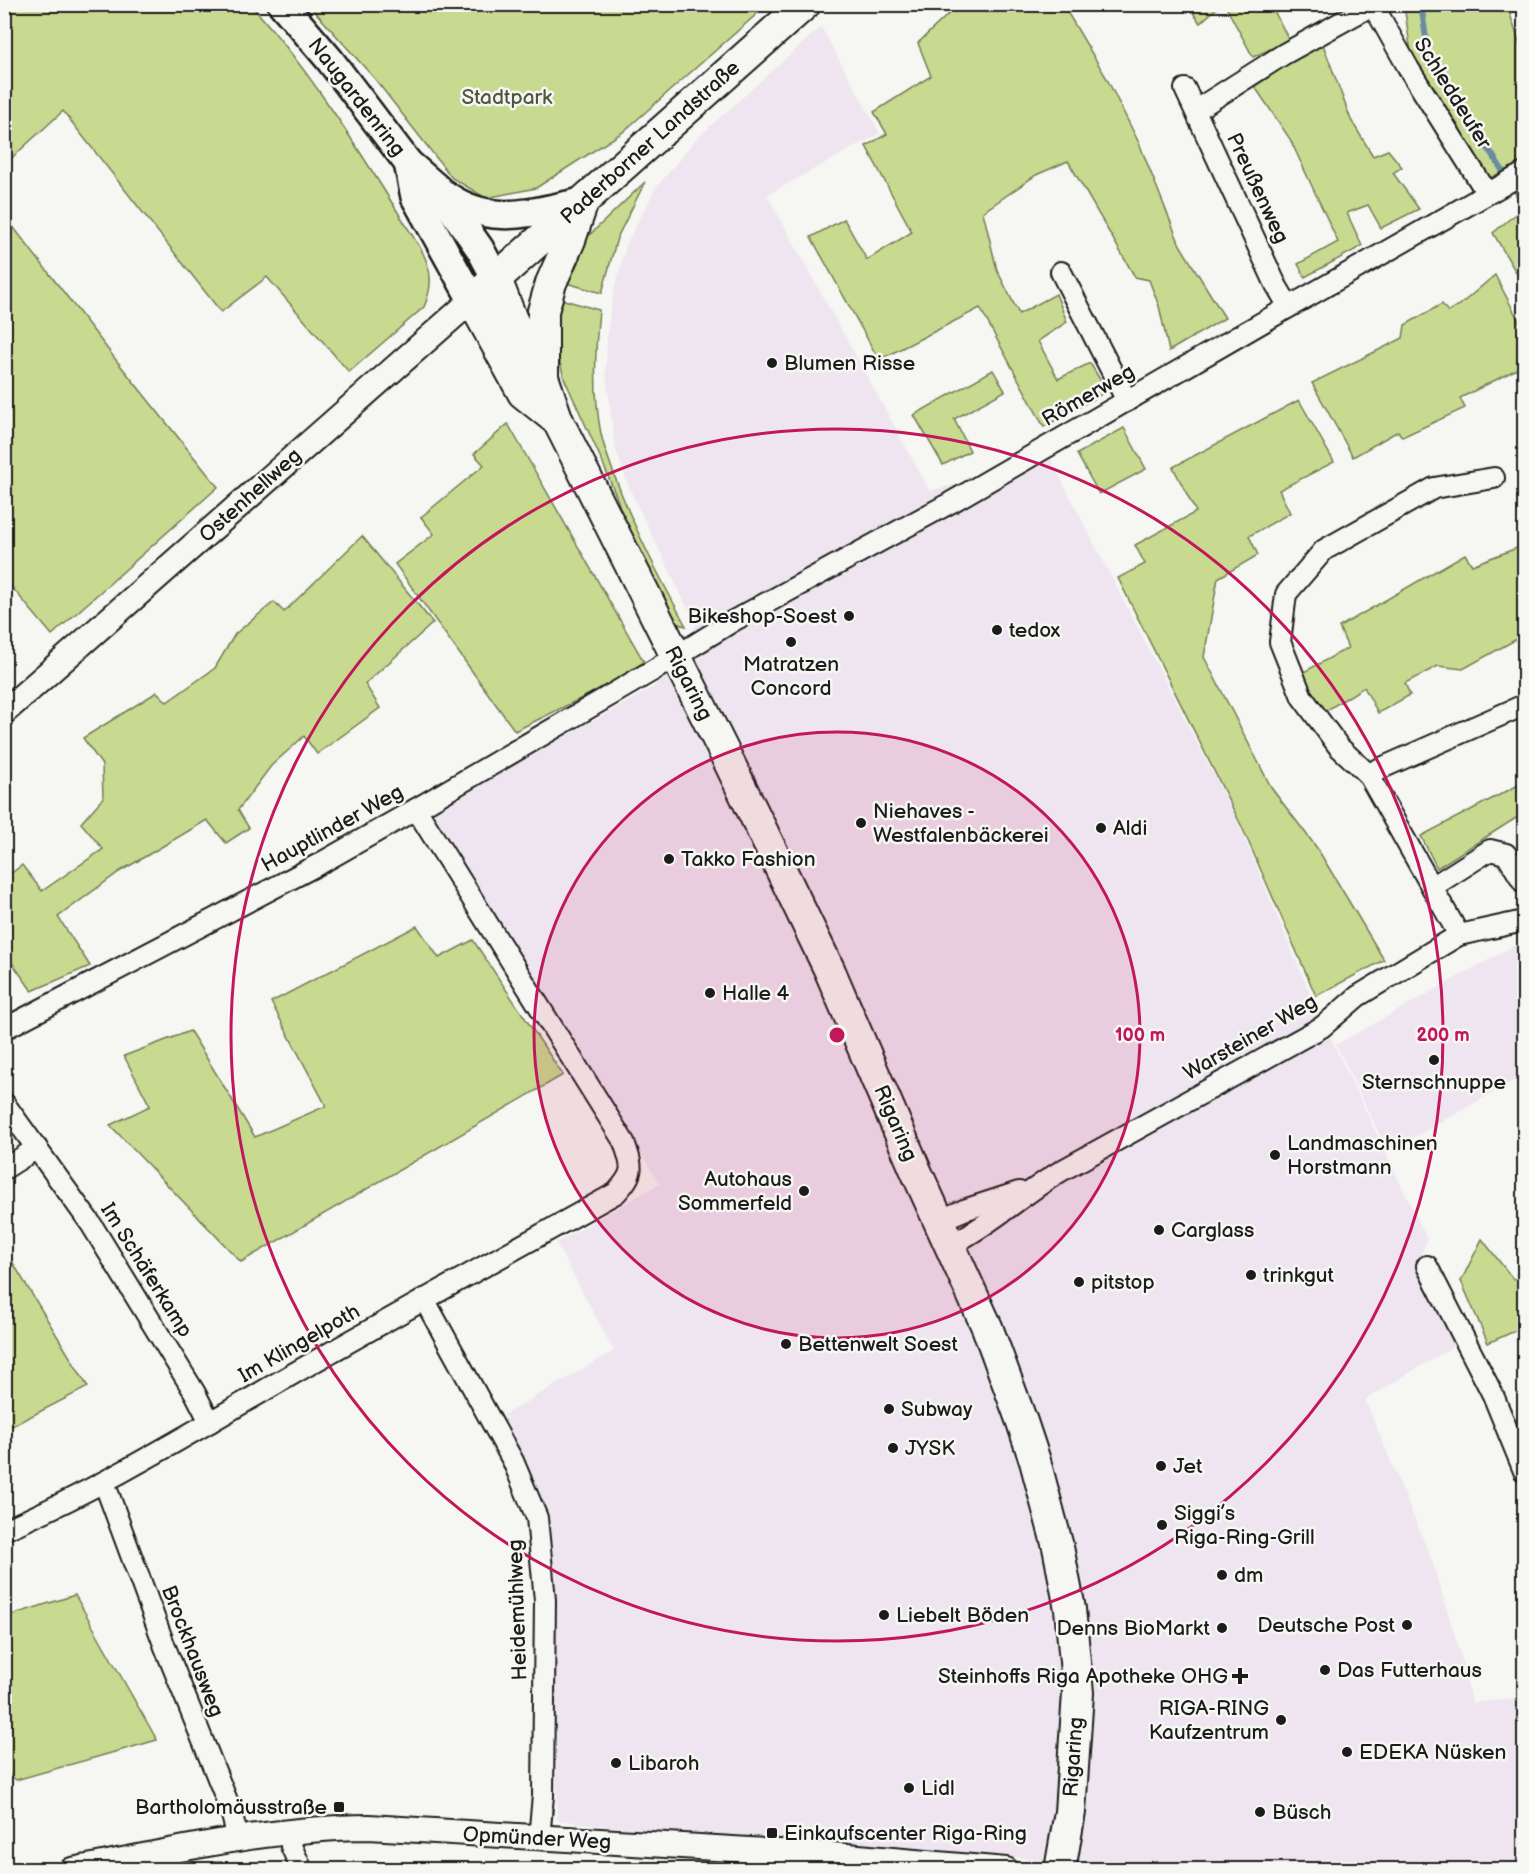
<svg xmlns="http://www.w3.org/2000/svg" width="1529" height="1874" font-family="'Balsamiq Sans',sans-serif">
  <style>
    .built { fill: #eee5f0 }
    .green { fill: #c8da8f; stroke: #727b56; stroke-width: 1.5 }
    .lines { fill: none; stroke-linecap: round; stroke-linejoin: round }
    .stream { stroke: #698ca2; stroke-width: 6 }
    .minor-casing { stroke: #1c1c1c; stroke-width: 24 }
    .tertiary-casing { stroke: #1c1c1c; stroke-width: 28 }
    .secondary-casing { stroke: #1c1c1c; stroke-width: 32 }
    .primary-casing { stroke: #1c1c1c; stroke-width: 34 }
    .minor { stroke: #f6f6f2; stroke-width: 20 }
    .tertiary { stroke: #f6f6f2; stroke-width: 24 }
    .secondary { stroke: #f6f6f2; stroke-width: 27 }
    .primary { stroke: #f6f6f2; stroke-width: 30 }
    .ring { fill: none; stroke: #c2185b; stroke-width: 3 }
    .poi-dot { fill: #1c1c1c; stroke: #f6f6f2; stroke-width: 2 }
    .labels { text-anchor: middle; stroke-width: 5; stroke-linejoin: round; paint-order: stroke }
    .street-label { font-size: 21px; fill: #1c1c1c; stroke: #f6f6f2 }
    .park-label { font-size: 21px; fill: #50553e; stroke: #f6f6f2 }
    .poi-label { font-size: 21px; fill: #1c1c1c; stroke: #f6f6f2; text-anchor: start }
    .centre { fill: #c2185b; stroke: #f6f6f2; stroke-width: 3 }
    .ring-label { font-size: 18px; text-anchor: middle; font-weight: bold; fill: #c2185b; stroke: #f6f6f2; stroke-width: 5; stroke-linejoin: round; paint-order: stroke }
  </style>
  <rect width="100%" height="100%" fill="#f6f6f2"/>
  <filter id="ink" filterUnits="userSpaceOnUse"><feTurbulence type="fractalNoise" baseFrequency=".0167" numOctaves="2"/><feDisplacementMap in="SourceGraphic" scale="12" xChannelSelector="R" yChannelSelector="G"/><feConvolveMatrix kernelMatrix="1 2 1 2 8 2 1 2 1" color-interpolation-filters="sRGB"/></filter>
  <g filter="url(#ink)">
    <g class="built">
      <polygon points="821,27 880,133 767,195 930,491 1051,460 1236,818 1313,1001 1427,1239 1416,1268 1457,1344 1365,1400 1431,1558 1460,1652 1472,1703 1524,1697 1524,1869 1120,1870 1006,1856 655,1832 557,1820 555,1605 545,1512 504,1415 614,1351 556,1243 660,1184 431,811 654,687 696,625 630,490 615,447 606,373 607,333 614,289 627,243 655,189 695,140"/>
      <polygon points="1524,940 1524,1075 1388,1152 1336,1045"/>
    </g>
    <g class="green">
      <path d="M5 4 251 5C318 80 369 166 422 251 432 271 433 286 424 307L349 372 267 277 221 312 63 111 5 164Z"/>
      <polygon points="959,4 1063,5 1106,77 1139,143 1180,245 1225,318 1169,351 1159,306 1149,280 1135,277 1068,161 1036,175 983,212 997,270 1019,314 1056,294 1067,322 1038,341 1058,379 1090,363 1107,391 1044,427 980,308 879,360 811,237 844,219 867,260 912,232 866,146 887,134 874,112 931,76 918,43"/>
      <polygon points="309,5 767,5 623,132 536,188 486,198 452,178 375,79"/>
      <polygon points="1188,5 1220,5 1200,23"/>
      <polygon points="1225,5 1271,5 1289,40 1253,57"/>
      <polygon points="1404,5 1507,5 1524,57 1524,161 1490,178 1413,66"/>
      <polygon points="1321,39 1351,120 1373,156 1388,150 1402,167 1393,173 1419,209 1381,228 1368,205 1347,213 1362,246 1305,277 1298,264 1338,242 1290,139 1251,81"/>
      <polygon points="645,182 617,238 602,293 559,281 578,246"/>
      <polygon points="1524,207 1524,286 1493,233"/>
      <polygon points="4,215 116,360 218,487 52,635 5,579"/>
      <polygon points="1495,275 1524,331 1524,372 1519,368 1460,398 1465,408 1402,437 1398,431 1353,457 1312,383 1403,338 1405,325 1442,304 1448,312 1461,304"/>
      <path d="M554 297 599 310C595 351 593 393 601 434 604 448 610 463 615 477 634 529 660 578 686 626L674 623 624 523 618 501 602 461 564 378 552 332Z"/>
      <polygon points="993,370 1005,391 954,419 970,451 943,465 914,415"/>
      <polygon points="1299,400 1334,462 1279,490 1290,513 1249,536 1258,555 1218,578 1204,657 1272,789 1317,848 1384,960 1316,996 1242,827 1118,578 1145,564 1135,545 1196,512 1173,467"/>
      <polygon points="508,424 644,662 606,686 515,731 395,564 434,534 421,517 484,465 474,454"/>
      <polygon points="1124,428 1146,469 1099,494 1077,454"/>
      <polygon points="362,536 433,623 365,684 380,708 317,754 304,736 271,766 238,810 249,828 226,843 207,820 119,872 58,917 90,966 32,991 5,953 5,878 22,865 42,891 103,849 81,823 103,798 102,765 83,738 157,692 167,702 215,668 235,634 274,602 284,612"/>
      <polygon points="1524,542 1524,635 1463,669 1438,666 1405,683 1410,695 1378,713 1364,687 1324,712 1302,673 1348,648 1339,627 1465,554 1472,565 1517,548"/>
      <polygon points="1524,782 1524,813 1437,868 1421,836"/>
      <polygon points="417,926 439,958 473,940 563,1075 241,1262 110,1125 150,1106 124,1056 190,1031 255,1137 326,1106 271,1002"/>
      <polygon points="1482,1239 1513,1279 1524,1276 1524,1327 1488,1343 1461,1281"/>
      <polygon points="4,1248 88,1387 6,1429 4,1426"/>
      <polygon points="75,1595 157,1740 16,1780 5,1771 5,1617"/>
    </g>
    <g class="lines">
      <polyline class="stream" points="1421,4 1429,59 1524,203"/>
      <defs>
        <g id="minor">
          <polyline points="1185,89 1276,285 1289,307"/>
          <polyline points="1196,110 1284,54 1367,8 1377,12 1409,69 1487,193"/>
          <polyline points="1061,272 1127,401"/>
          <polyline points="1368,774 1524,705"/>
          <polyline points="1432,887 1490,850 1506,854 1524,883"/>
          <polyline points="1459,935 1368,774 1339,747 1302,697 1280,642 1286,594 1324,550 1434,488 1494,478"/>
          <polyline points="4,1029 321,863 416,809 657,668 733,621 950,503 1289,307 1524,173"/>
          <polyline points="4,1103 91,1224 195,1393 210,1422"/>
          <polyline points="4,1169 37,1148"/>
          <polyline points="938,1221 964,1210 1019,1192"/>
          <path d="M950 1245C990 1225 1023 1194 1061 1171L1322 1027 1358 996 1459 935 1524 921"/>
          <polyline points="1427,1266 1493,1395 1524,1471"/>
          <polyline points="424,1299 513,1461 537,1518 545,1600 543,1796 539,1838"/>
          <polyline points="104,1482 165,1647 230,1808 238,1838"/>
          <path d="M4 1530C104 1487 197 1429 291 1375 399 1313 508 1253 616 1193 635 1172 633 1168 624 1142L416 809"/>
          <polyline points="291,1832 291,1846 302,1870"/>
        </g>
        <g id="tertiary">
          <polyline points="4,712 472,300"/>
          <path d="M72 1870C170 1851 269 1828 369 1827L847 1856 1006 1870"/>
        </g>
        <g id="secondary">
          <polyline points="282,4 329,59 408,163 438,189 480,249 496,279"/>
          <polyline points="408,163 415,197 472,300"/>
          <path d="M444 194C491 228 531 212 583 202"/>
        </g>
        <g id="primary">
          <polyline points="496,279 512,320 544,380 558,421 725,754 829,969 916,1171 987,1327 1022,1422 1035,1461 1058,1547 1070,1609 1078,1693 1070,1812 1060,1870"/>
          <polyline points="543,378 543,311 551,283 570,240 582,205"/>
          <polyline points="558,421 523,393 472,300 805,4"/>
        </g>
      </defs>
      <use href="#minor" class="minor-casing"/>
      <use href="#tertiary" class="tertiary-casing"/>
      <use href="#secondary" class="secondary-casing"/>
      <use href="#primary" class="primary-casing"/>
      <use href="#minor" class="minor"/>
      <use href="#tertiary" class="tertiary"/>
      <use href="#secondary" class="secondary"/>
      <use href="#primary" class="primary"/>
    </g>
  </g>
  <circle cx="837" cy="1035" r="303" fill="#c2185b" fill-opacity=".12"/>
  <g class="ring">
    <circle cx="837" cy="1035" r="303"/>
    <circle cx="837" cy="1035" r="606"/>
  </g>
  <g class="poi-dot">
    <circle cx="772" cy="363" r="6"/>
    <circle cx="849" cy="616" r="6"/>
    <circle cx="997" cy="630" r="6"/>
    <circle cx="791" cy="642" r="6"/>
    <circle cx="861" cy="823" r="6"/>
    <circle cx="1101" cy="828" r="6"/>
    <circle cx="669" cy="859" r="6"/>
    <circle cx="710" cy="993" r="6"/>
    <circle cx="1434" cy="1060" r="6"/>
    <circle cx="1275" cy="1155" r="6"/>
    <circle cx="804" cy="1191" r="6"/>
    <circle cx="1159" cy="1230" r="6"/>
    <circle cx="1251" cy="1275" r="6"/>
    <circle cx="1079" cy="1282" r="6"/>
    <circle cx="786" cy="1344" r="6"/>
    <circle cx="889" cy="1409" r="6"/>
    <circle cx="893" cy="1448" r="6"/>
    <circle cx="1161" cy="1466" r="6"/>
    <circle cx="1162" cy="1525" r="6"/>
    <circle cx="1222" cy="1575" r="6"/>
    <circle cx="884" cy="1615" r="6"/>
    <circle cx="1407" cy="1625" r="6"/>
    <circle cx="1222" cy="1628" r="6"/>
    <circle cx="1325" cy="1670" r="6"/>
    <path d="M1237 1667h6v6h6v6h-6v6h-6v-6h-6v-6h6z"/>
    <circle cx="1281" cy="1720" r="6"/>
    <circle cx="1347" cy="1752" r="6"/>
    <circle cx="616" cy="1763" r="6"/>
    <circle cx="909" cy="1788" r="6"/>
    <rect x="333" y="1801" width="12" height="12" rx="3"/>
    <circle cx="1260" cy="1812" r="6"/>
    <rect x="766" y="1827" width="12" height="12" rx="3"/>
  </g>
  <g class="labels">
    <g class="street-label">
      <text transform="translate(1453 93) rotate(58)" y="7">Schleddeufer</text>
      <text transform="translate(357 97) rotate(52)" y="7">Naugardenring</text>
      <text transform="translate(650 142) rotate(-42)" y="7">Paderborner Landstraße</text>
      <text transform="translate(1258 188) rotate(65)" y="7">Preußenweg</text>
      <text transform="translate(1088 395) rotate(-30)" y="7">Römerweg</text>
      <text transform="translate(250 495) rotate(-42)" y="7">Ostenhellweg</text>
      <text transform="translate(689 683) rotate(63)" y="7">Rigaring</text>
      <text transform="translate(332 828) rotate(-29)" y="7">Hauptlinder Weg</text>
      <text transform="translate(1250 1037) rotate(-30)" y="7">Warsteiner Weg</text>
      <text transform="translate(896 1123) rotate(67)" y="7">Rigaring</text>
      <text transform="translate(147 1270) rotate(58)" y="7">Im Schäferkamp</text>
      <text transform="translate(299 1343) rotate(-30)" y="7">Im Klingelpoth</text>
      <text transform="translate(517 1610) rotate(-92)" y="7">Heidemühlweg</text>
      <text transform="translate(193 1651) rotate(69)" y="7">Brockhausweg</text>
      <text transform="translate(1073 1757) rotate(-86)" y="7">Rigaring</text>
      <text transform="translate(537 1838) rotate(3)" y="7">Opmünder Weg</text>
    </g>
    <g class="park-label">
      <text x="507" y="104">Stadtpark</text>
    </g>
    <g class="poi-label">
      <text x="784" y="370">Blumen Risse</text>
      <text x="837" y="623" text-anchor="end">Bikeshop-Soest</text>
      <text x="1009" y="637">tedox</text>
      <text x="791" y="671" text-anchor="middle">Matratzen<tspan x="791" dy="24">Concord</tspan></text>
      <text x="873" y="818">Niehaves -<tspan x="873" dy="24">Westfalenbäckerei</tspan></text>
      <text x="1113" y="835">Aldi</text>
      <text x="681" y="866">Takko Fashion</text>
      <text x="722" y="1000">Halle 4</text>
      <text x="1434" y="1089" text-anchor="middle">Sternschnuppe</text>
      <text x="1287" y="1150">Landmaschinen<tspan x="1287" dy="24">Horstmann</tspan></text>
      <text x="792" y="1186" text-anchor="end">Autohaus<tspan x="792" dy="24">Sommerfeld</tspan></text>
      <text x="1171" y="1237">Carglass</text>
      <text x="1263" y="1282">trinkgut</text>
      <text x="1091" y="1289">pitstop</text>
      <text x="798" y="1351">Bettenwelt Soest</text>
      <text x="901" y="1416">Subway</text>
      <text x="905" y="1455">JYSK</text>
      <text x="1173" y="1473">Jet</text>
      <text x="1174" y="1520">Siggi’s<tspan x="1174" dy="24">Riga-Ring-Grill</tspan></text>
      <text x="1234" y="1582">dm</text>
      <text x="896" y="1622">Liebelt Böden</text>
      <text x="1395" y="1632" text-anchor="end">Deutsche Post</text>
      <text x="1210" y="1635" text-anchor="end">Denns BioMarkt</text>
      <text x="1337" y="1677">Das Futterhaus</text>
      <text x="1228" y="1683" text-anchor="end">Steinhoffs Riga Apotheke OHG</text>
      <text x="1269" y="1715" text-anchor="end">RIGA-RING<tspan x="1269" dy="24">Kaufzentrum</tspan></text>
      <text x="1359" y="1759">EDEKA Nüsken</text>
      <text x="628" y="1770">Libaroh</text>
      <text x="921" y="1795">Lidl</text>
      <text x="327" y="1814" text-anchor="end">Bartholomäusstraße</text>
      <text x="1272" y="1819">Büsch</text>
      <text x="784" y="1840">Einkaufscenter Riga-Ring</text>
    </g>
  </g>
  <circle cx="837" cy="1035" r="9" class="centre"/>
  <g class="ring-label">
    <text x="1140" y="1041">100 m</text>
    <text x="1443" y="1041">200 m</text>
  </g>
  <rect width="1529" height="1874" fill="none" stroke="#f6f6f2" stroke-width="24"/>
  <rect x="12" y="12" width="1505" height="1850" fill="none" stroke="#1c1c1c" stroke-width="2" filter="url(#ink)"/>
</svg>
